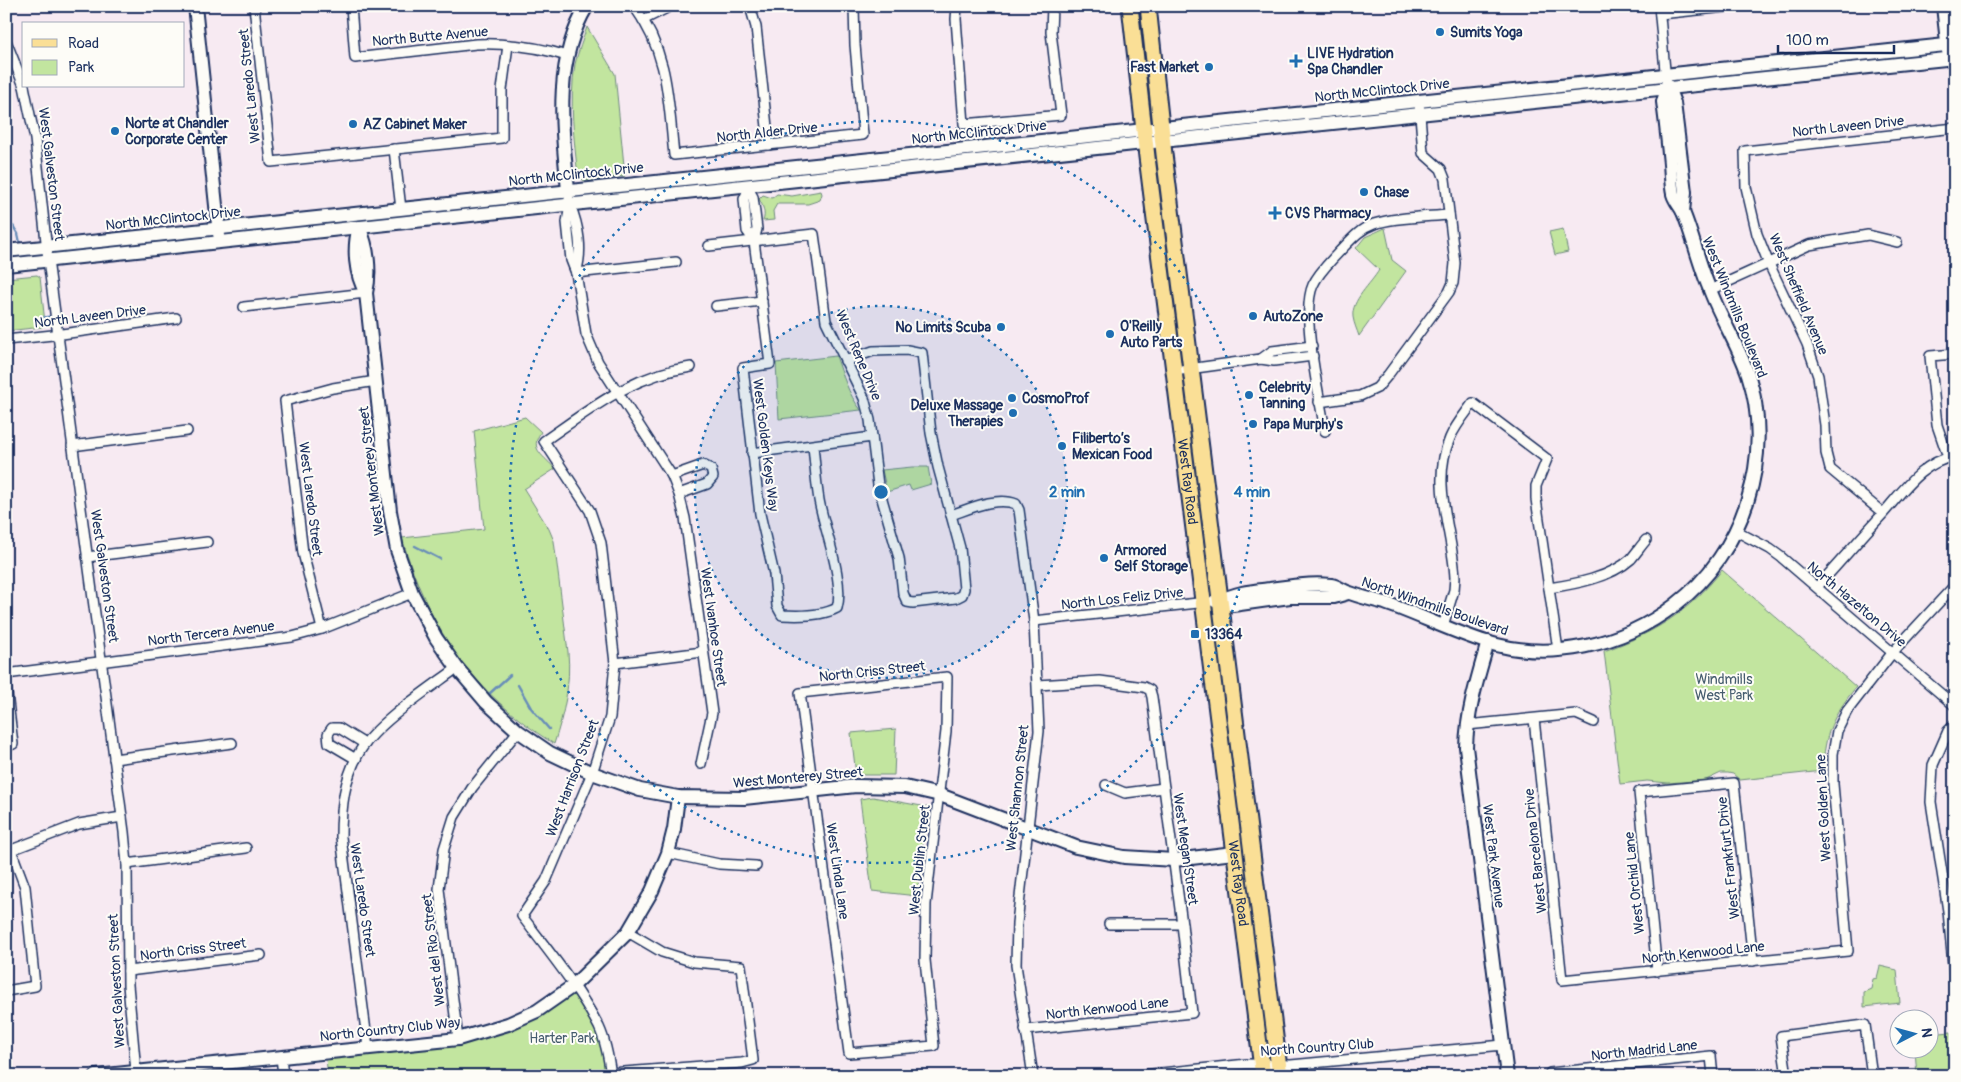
<svg xmlns="http://www.w3.org/2000/svg" width="1961" height="1082" font-family="Pangolin,sans-serif">
  <style>
    .green { fill: #c2e59f; stroke: #6e8a7e }
    .lines { fill: none; stroke-linecap: round; stroke-linejoin: round }
    .stream { stroke: #678db9; stroke-width: 2.5 }
    .street-casing { stroke: #1b2f5e; stroke-width: 12 }
    .secondary-casing { stroke: #1b2f5e; stroke-width: 16 }
    .primary-casing { stroke: #1b2f5e; stroke-width: 19 }
    .street { stroke: #fdfcf7; stroke-width: 9 }
    .secondary { stroke: #fdfcf7; stroke-width: 12 }
    .primary { stroke: #fadf96; stroke-width: 15 }
    .ring { fill: none; stroke: #1f6fb2; stroke-width: 2.5; stroke-dasharray: 2.5 5 }
    .poi-dot { fill: #1f6fb2; stroke: #fdfcf7; stroke-width: 2 }
    .labels { text-anchor: middle; stroke-width: 4; stroke-linejoin: round; paint-order: stroke }
    .poi-label { font-size: 14px; font-weight: bold; fill: #1b2f5e; stroke: #fdfcf7; text-anchor: start }
    .street-label { font-size: 14px; fill: #1b2f5e; stroke: #fdfcf7 }
    .park-label { font-size: 14px; fill: #455c6e; stroke: #fdfcf7 }
    .centre { fill: #1f6fb2; stroke: #fdfcf7; stroke-width: 2.5 }
    .ring-label { font-size: 15px; text-anchor: middle; font-weight: bold; fill: #1f6fb2; stroke: #fdfcf7; stroke-width: 4; stroke-linejoin: round; paint-order: stroke }
  </style>
  <rect width="100%" height="100%" fill="#f7eaf2"/>
  <filter id="ink" filterUnits="userSpaceOnUse"><feTurbulence type="fractalNoise" baseFrequency=".02" numOctaves="2"/><feDisplacementMap in="SourceGraphic" scale="10" xChannelSelector="R" yChannelSelector="G"/><feConvolveMatrix kernelMatrix="1 2 1 2 8 2 1 2 1" color-interpolation-filters="sRGB"/></filter>
  <g filter="url(#ink)">
    <g class="green">
      <path d="M587 27 615 74 625 176 585 181 578 177C574 139 569 102 575 64 578 52 583 39 587 27Z"/>
      <path d="M821 191 822 194 820 200 808 204H777L773 211 774 220 763 221C766 213 763 206 759 199L763 195 772 198 777 194 792 196Z"/>
      <path d="M1385 228 1392 260 1406 271 1359 336C1357 330 1354 324 1353 317 1351 300 1371 284 1379 270L1356 248 1365 237Z"/>
      <polygon points="1563,229 1568,252 1555,255 1549,232"/>
      <polygon points="37,275 40,277 45,323 43,327 6,331 6,278"/>
      <path d="M836 356C843 375 848 394 861 410L779 419 776 363Z"/>
      <path d="M525 417 541 432C528 450 545 456 555 469L524 489 549 529 554 541 568 652C571 684 564 713 554 744 472 692 429 630 402 538L484 529 474 431Z"/>
      <polygon points="912,467 928,467 931,484 911,490 909,485 887,492 882,470"/>
      <path d="M1722 570 1856 687C1833 716 1824 733 1823 771L1740 780 1733 774 1728 773H1721L1706 780 1668 783 1647 781 1620 784 1604 651C1654 633 1688 613 1722 570Z"/>
      <polygon points="896,729 894,775 856,775 851,733"/>
      <polygon points="873,797 927,807 917,896 872,891 860,799"/>
      <polygon points="1880,966 1897,970 1900,1003 1864,1007 1864,992 1871,989 1873,979 1877,978"/>
      <polygon points="573,986 600,1028 611,1076 328,1076 325,1051 479,1034"/>
      <polygon points="1951,1032 1955,1076 1917,1076 1915,1050 1928,1050 1929,1034"/>
    </g>
    <g class="lines">
      <g class="stream">
        <polyline points="13,226 18,234 20,243"/>
        <polyline points="36,319 53,316"/>
        <polyline points="415,546 440,559"/>
        <polyline points="518,685 531,708 549,729"/>
        <polyline points="489,694 510,675"/>
      </g>
      <defs>
        <g id="street">
          <polyline points="254,6 271,162 502,138 502,90 508,45"/>
          <path d="M351 6 355 58 476 44C506 43 538 47 567 56"/>
          <path d="M634 6C669 54 668 99 674 155L863 135 855 45 854 6"/>
          <polyline points="750,6 756,27 769,145"/>
          <polyline points="957,6 956,19 964,124 1061,115 1051,32 1052,6"/>
          <polyline points="1659,6 1666,81"/>
          <polyline points="1660,14 1736,6"/>
          <polyline points="643,20 671,6"/>
          <polyline points="6,41 24,86"/>
          <polyline points="24,86 35,139 48,260 124,832 127,864 128,985 136,1071"/>
          <polyline points="394,149 401,209"/>
          <path d="M747 186 753 197 757 229 754 241 770 364 743 368 760 514 774 574 777 606 782 615C798 616 822 616 837 608 845 581 824 529 819 500 816 482 815 464 813 446"/>
          <polyline points="568,190 570,205 567,222 571,260 576,273 586,334 598,362 672,476 679,494 685,518 712,713 701,764"/>
          <polyline points="748,190 744,199 747,231 754,241"/>
          <path d="M570 205C579 226 583 251 576 273"/>
          <polyline points="709,246 814,234 826,321 864,398 870,420 878,485 899,558 903,593 907,602 913,603 956,598 962,595 964,589 960,548 938,467 931,433 922,353 907,350 873,351 845,361"/>
          <polyline points="576,273 676,262"/>
          <polyline points="1710,290 1809,245 1868,235 1897,242"/>
          <polyline points="716,306 762,301"/>
          <polyline points="244,307 366,293"/>
          <polyline points="6,340 62,334 176,318"/>
          <polyline points="1261,359 1272,351 1312,346"/>
          <polyline points="1174,371 1261,359 1274,361 1313,356"/>
          <polyline points="1319,402 1360,396 1377,388 1388,375 1449,292 1453,283 1455,263 1445,179 1441,169 1423,153 1419,102"/>
          <path d="M1325 431C1320 398 1300 313 1313 285 1319 272 1329 263 1339 252 1349 242 1359 229 1374 224 1394 217 1427 217 1449 215"/>
          <polyline points="72,446 187,431"/>
          <polyline points="752,453 872,437"/>
          <polyline points="1948,457 1937,425 1930,356 1955,354"/>
          <polyline points="672,476 703,465 711,469 713,477 707,484 679,494"/>
          <polyline points="1883,513 1830,469 1826,453 1825,425 1818,376 1807,344 1769,264 1757,234 1746,187 1745,151 1955,128"/>
          <path d="M951 515C969 509 997 496 1016 504L1019 510 1034 621 1039 731 1017 923 1016 965 1033 1076"/>
          <polyline points="1736,531 1770,549 1781,557 1955,706"/>
          <polyline points="87,557 207,542"/>
          <path d="M1817 587C1838 564 1858 541 1879 518 1902 493 1919 463 1955 456"/>
          <path d="M1549 588C1575 584 1610 578 1631 559 1636 553 1641 546 1646 540"/>
          <polyline points="1034,621 1207,602"/>
          <path d="M1443 626 1454 590 1455 578C1453 531 1430 484 1450 438 1455 426 1465 414 1473 403L1547 459 1536 486V499L1558 650"/>
          <polyline points="322,629 303,553 285,401 333,388 376,381"/>
          <polyline points="615,663 703,652"/>
          <polyline points="6,674 292,637 322,629 412,593"/>
          <polygon points="947,677 946,731 926,904 925,960 934,1046 849,1053 800,693"/>
          <polyline points="6,685 13,744 6,747"/>
          <polyline points="1534,719 1562,980 1848,951 1833,784 1833,754 1837,731 1847,711 1893,652 1955,585"/>
          <polyline points="1955,724 1948,731 1933,765 1931,802 1948,911 1955,986"/>
          <polyline points="1467,725 1576,714 1594,722"/>
          <polyline points="114,759 232,743"/>
          <polyline points="356,759 329,743 328,734 332,728 339,728 365,744"/>
          <polyline points="1106,785 1125,793 1164,788"/>
          <polyline points="6,852 79,824 122,817"/>
          <polyline points="668,853 719,864 756,866"/>
          <polyline points="127,864 246,848"/>
          <polyline points="1109,924 1182,924"/>
          <polyline points="128,971 261,955"/>
          <polyline points="1657,971 1639,792 1734,783 1753,961"/>
          <polyline points="6,991 35,986 25,887 11,850"/>
          <polyline points="1025,1030 1192,1013 1182,924 1152,697 1150,690 1144,687 1100,681 1038,685"/>
          <polyline points="458,1039 439,889 444,849 454,817 472,788 518,731"/>
          <path d="M368 1047 341 837C341 807 344 778 360 751 377 723 429 689 457 668"/>
          <polyline points="281,1056 283,1076"/>
          <polyline points="611,1073 742,1063 753,1060 741,966 694,962 662,952 628,932"/>
          <path d="M611 1076C609 1060 606 1042 599 1027 579 988 549 952 522 916L546 881 592 773 610 717 615 663 601 543 590 511 544 441C592 408 632 375 691 367"/>
          <polyline points="1133,1076 1247,1064 1291,1065 1503,1045"/>
          <polyline points="1551,1076 1550,1073 1711,1056 1713,1076"/>
          <polyline points="1787,1076 1781,1036 1865,1025 1872,1076"/>
        </g>
        <g id="secondary">
          <polyline points="195,6 219,234"/>
          <polyline points="1943,6 1948,51"/>
          <polyline points="1667,85 1674,103 1685,192 1683,212"/>
          <path d="M568 190C562 128 553 62 587 6"/>
          <path d="M359 227C368 247 371 272 366 293L390 511 397 550 412 593 436 638 457 668 486 702 518 731 550 753 592 773 640 790 678 797 744 798 856 786 905 787 940 795 1076 847 1124 857 1174 860 1234 853"/>
          <path d="M359 227C353 248 355 274 366 293"/>
          <polyline points="6,251 1955,44"/>
          <polyline points="6,265 1181,139 1955,58"/>
          <polyline points="1215,601 1221,601 1233,605 1290,597 1334,597 1348,593"/>
          <path d="M1221 601C1236 592 1253 591 1270 589 1290 586 1311 583 1331 585 1338 586 1343 591 1350 593 1361 597 1373 600 1385 603 1419 615 1451 631 1486 642 1550 662 1622 646 1675 605 1744 553 1775 456 1748 374 1738 345 1721 319 1710 290 1699 265 1693 236 1683 212 1680 206 1675 201 1673 194 1671 185 1671 174 1670 164 1668 143 1666 123 1663 102L1667 88"/>
          <path d="M1488 642C1478 677 1467 711 1466 747L1507 1076"/>
          <polyline points="96,1076 458,1039 508,1024 537,1011 573,986 628,932 652,891 668,853 674,829 678,797"/>
        </g>
        <g id="primary">
          <path id="s1" d="M1130 6 1147 157 1263 1076"/>
          <polyline points="1148,6 1164,154 1280,1076"/>
        </g>
      </defs>
      <use href="#street" class="street-casing"/>
      <use href="#secondary" class="secondary-casing"/>
      <use href="#primary" class="primary-casing"/>
      <use href="#street" class="street"/>
      <use href="#secondary" class="secondary"/>
      <use href="#primary" class="primary"/>
    </g>
  </g>
  <circle cx="881" cy="492" r="186" fill="#1f6fb2" fill-opacity=".12"/>
  <g class="ring">
    <circle cx="881" cy="492" r="186"/>
    <circle cx="881" cy="492" r="371"/>
  </g>
  <g class="poi-dot">
    <circle cx="1440" cy="32" r="5"/>
    <path d="M1293.5 53.5h5v5h5v5h-5v5h-5v-5h-5v-5h5z"/>
    <circle cx="1209" cy="67" r="5"/>
    <circle cx="353" cy="124" r="5"/>
    <circle cx="115" cy="131" r="5"/>
    <circle cx="1364" cy="192" r="5"/>
    <path d="M1272.5 205.5h5v5h5v5h-5v5h-5v-5h-5v-5h5z"/>
    <circle cx="1253" cy="316" r="5"/>
    <circle cx="1001" cy="327" r="5"/>
    <circle cx="1110" cy="334" r="5"/>
    <circle cx="1249" cy="395" r="5"/>
    <circle cx="1012" cy="398" r="5"/>
    <circle cx="1013" cy="413" r="5"/>
    <circle cx="1253" cy="424" r="5"/>
    <circle cx="1062" cy="446" r="5"/>
    <circle cx="1104" cy="558" r="5"/>
    <rect x="1190" y="629" width="10" height="10" rx="2.5"/>
  </g>
  <g class="labels">
    <g class="poi-label">
      <text x="1450" y="37">Sumits Yoga</text>
      <text x="1307" y="58">LIVE Hydration<tspan x="1307" dy="16">Spa Chandler</tspan></text>
      <text x="1199" y="72" text-anchor="end">Fast Market</text>
      <text x="125" y="128">Norte at Chandler<tspan x="125" dy="16">Corporate Center</tspan></text>
      <text x="363" y="129">AZ Cabinet Maker</text>
      <text x="1374" y="197">Chase</text>
      <text x="1285" y="218">CVS Pharmacy</text>
      <text x="1263" y="321">AutoZone</text>
      <text x="1120" y="331">O'Reilly<tspan x="1120" dy="16">Auto Parts</tspan></text>
      <text x="991" y="332" text-anchor="end">No Limits Scuba</text>
      <text x="1259" y="392">Celebrity<tspan x="1259" dy="16">Tanning</tspan></text>
      <text x="1022" y="403">CosmoProf</text>
      <text x="1003" y="410" text-anchor="end">Deluxe Massage<tspan x="1003" dy="16">Therapies</tspan></text>
      <text x="1263" y="429">Papa Murphy's</text>
      <text x="1072" y="443">Filiberto’s<tspan x="1072" dy="16">Mexican Food</tspan></text>
      <text x="1114" y="555">Armored<tspan x="1114" dy="16">Self Storage</tspan></text>
      <text x="1205" y="639">13364</text>
    </g>
    <g class="street-label">
      <text transform="translate(430 36) rotate(-5)" y="5">North Butte Avenue</text>
      <text transform="translate(249 86) rotate(-96)" y="5">West Laredo Street</text>
      <text transform="translate(1382 90) rotate(-6)" y="5">North McClintock Drive</text>
      <text transform="translate(1848 126) rotate(-6)" y="5">North Laveen Drive</text>
      <text transform="translate(767 132) rotate(-6)" y="5">North Alder Drive</text>
      <text transform="translate(979 132) rotate(-6)" y="5">North McClintock Drive</text>
      <text transform="translate(52 174) rotate(83)" y="5">West Galveston Street</text>
      <text transform="translate(576 174) rotate(-6)" y="5">North McClintock Drive</text>
      <text transform="translate(173 218) rotate(-6)" y="5">North McClintock Drive</text>
      <text transform="translate(1799 294) rotate(67)" y="5">West Sheffield Avenue</text>
      <text transform="translate(1735 307) rotate(68)" y="5">West Windmills Boulevard</text>
      <text transform="translate(90 316) rotate(-7)" y="5">North Laveen Drive</text>
      <text transform="translate(859 355) rotate(67)" y="5">West Rene Drive</text>
      <text transform="translate(766 445) rotate(83)" y="5">West Golden Keys Way</text>
      <text transform="translate(371 471) rotate(-97)" y="5">West Monterey Street</text>
      <text dy="5" stroke="none"><textPath href="#s1" startOffset="479">West Ray Road</textPath></text>
      <text transform="translate(311 499) rotate(83)" y="5">West Laredo Street</text>
      <text transform="translate(105 576) rotate(82)" y="5">West Galveston Street</text>
      <text transform="translate(1122 598) rotate(-6)" y="5">North Los Feliz Drive</text>
      <text transform="translate(1857 604) rotate(40)" y="5">North Hazelton Drive</text>
      <text transform="translate(1435 606) rotate(19)" y="5">North Windmills Boulevard</text>
      <text transform="translate(714 627) rotate(82)" y="5">West Ivanhoe Street</text>
      <text transform="translate(211 633) rotate(-7)" y="5">North Tercera Avenue</text>
      <text transform="translate(872 671) rotate(-6)" y="5">North Criss Street</text>
      <text transform="translate(798 777) rotate(-5)" y="5">West Monterey Street</text>
      <text transform="translate(572 778) rotate(-69)" y="5">West Harrison Street</text>
      <text transform="translate(1017 788) rotate(-84)" y="5">West Shannon Street</text>
      <text transform="translate(1823 808) rotate(-93)" y="5">West Golden Lane</text>
      <text transform="translate(1186 849) rotate(82)" y="5">West Megan Street</text>
      <text transform="translate(1535 851) rotate(-96)" y="5">West Barcelona Drive</text>
      <text transform="translate(1494 856) rotate(83)" y="5">West Park Avenue</text>
      <text transform="translate(1728 858) rotate(-96)" y="5">West Frankfurt Drive</text>
      <text transform="translate(919 860) rotate(-84)" y="5">West Dublin Street</text>
      <text transform="translate(838 871) rotate(82)" y="5">West Linda Lane</text>
      <text dy="5" stroke="none"><textPath href="#s1" startOffset="884">West Ray Road</textPath></text>
      <text transform="translate(1634 883) rotate(-96)" y="5">West Orchid Lane</text>
      <text transform="translate(363 900) rotate(82)" y="5">West Laredo Street</text>
      <text transform="translate(193 949) rotate(-7)" y="5">North Criss Street</text>
      <text transform="translate(433 950) rotate(-97)" y="5">West del Rio Street</text>
      <text transform="translate(1703 952) rotate(-6)" y="5">North Kenwood Lane</text>
      <text transform="translate(116 981) rotate(-93)" y="5">West Galveston Street</text>
      <text transform="translate(1107 1008) rotate(-6)" y="5">North Kenwood Lane</text>
      <text transform="translate(390 1029) rotate(-6)" y="5">North Country Club Way</text>
      <text transform="translate(1317 1047) rotate(-4)" y="5">North Country Club</text>
      <text transform="translate(1644 1050) rotate(-6)" y="5">North Madrid Lane</text>
    </g>
    <g class="park-label">
      <text x="1724" y="684">Windmills<tspan x="1724" dy="16">West Park</tspan></text>
      <text x="562" y="1043">Harter Park</text>
    </g>
  </g>
  <circle cx="881" cy="492" r="8" class="centre"/>
  <g class="ring-label">
    <text x="1067" y="497">2 min</text>
    <text x="1252" y="497">4 min</text>
  </g>
  <rect width="1961" height="1082" fill="none" stroke="#fdfcf7" stroke-width="25"/>
  <rect x="12" y="12" width="1936" height="1057" fill="none" stroke="#1b2f5e" stroke-width="2" filter="url(#ink)"/>
  <rect x="22" y="22" width="162" height="65" fill="#fdfcf7" stroke="#a3aaba"/>
  <rect x="32" y="39" width="25" height="8" fill="#fadf96" stroke="#a3aaba"/>
  <text x="68" y="48" font-size="15" fill="#1b2f5e">Road</text>
  <rect x="32" y="60" width="25" height="15" fill="#c2e59f" stroke="#a3aaba"/>
  <text x="68" y="72" font-size="15" fill="#1b2f5e">Park</text>
  <g transform="translate(1914 1034) rotate(84)"><circle r="24" fill="#fdfcf7" stroke="#a3aaba"/>
  <path d="M0-4L9 19L0 12L-9 19Z" fill="#1f6fb2"/>
  <text y="-8" font-size="14" font-weight="bold" text-anchor="middle" fill="#1b2f5e">N</text>
  </g>
  <path d="M1778 45v8h116v-8" fill="none" stroke="#1b2f5e" stroke-width="2.5"/>
  <text x="1786" y="45" font-size="15" fill="#1b2f5e" stroke="#fdfcf7" stroke-width="4" paint-order="stroke">100 m</text>
</svg>
